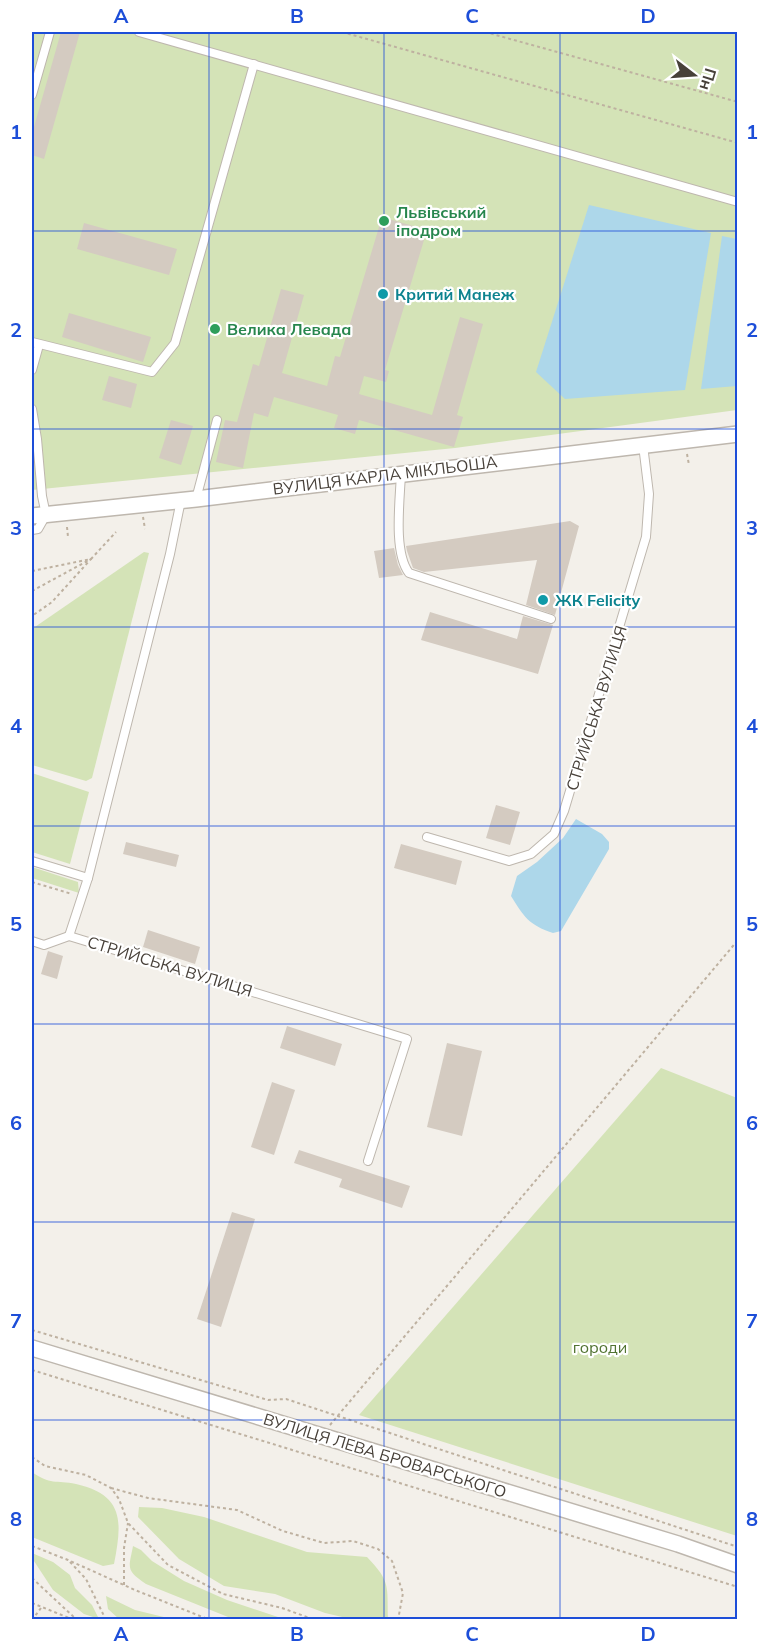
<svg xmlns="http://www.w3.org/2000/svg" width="769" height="1651" font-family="Mulish,sans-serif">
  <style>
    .green { fill: #d4e3b7 }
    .water { fill: #add7ea }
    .building { fill: #d4cbc1 }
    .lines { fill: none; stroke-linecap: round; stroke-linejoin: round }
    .lane-casing { stroke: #beb7ae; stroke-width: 10 }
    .street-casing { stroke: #beb7ae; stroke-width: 18 }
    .path { stroke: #beb1a0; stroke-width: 2; stroke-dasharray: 3 3; stroke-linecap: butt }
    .lane { stroke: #fff; stroke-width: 8 }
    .street { stroke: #fff; stroke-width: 15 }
    .grid { fill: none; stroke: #1d4ed8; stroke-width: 1.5; stroke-opacity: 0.55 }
    .leisure-dot { fill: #2e9e5b; stroke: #fff; stroke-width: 2 }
    .culture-dot { fill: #0f9aa8; stroke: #fff; stroke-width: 2 }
    .labels { text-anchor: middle; stroke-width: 4.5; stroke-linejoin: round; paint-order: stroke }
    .leisure-label { font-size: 16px; font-weight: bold; fill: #27864d; stroke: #fff; text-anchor: start }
    .culture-label { font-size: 16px; font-weight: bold; fill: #0d838f; stroke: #fff; text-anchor: start }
    .street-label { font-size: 16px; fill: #474039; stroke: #fff }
    .park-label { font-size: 16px; fill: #517331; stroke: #fff }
    .neatline { fill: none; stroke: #1d4ed8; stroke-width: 2 }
    .grid-label { font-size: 20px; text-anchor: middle; font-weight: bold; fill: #1d4ed8 }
  </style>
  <rect width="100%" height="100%" fill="#f3f0ea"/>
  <g class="green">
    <polygon points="32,32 737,32 737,410 455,448 32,490"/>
    <polygon points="144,552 149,553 92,778 86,781 32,765 32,629"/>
    <polygon points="32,773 89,792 70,864 32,852"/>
    <polygon points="32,867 78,882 79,893 32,878"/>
    <polygon points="661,1068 737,1098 737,1536 359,1415"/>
    <path d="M32 1472C50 1485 56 1480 76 1484 125 1495 122 1523 114 1564L103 1566 32 1537Z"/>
    <path d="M139 1507 162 1508 204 1517 307 1552 367 1557C391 1582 387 1586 388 1619H351L325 1613 275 1594 224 1586 179 1559 138 1517Z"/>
    <path d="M133 1546 141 1550 152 1561 184 1581 227 1600 284 1619H233L146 1584C125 1570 129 1568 133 1546Z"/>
    <polygon points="32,1553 53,1562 70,1575 75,1588 92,1605 99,1619 84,1614 53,1590 32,1558"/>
    <polygon points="106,1596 135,1610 172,1619 119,1619 108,1609"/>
  </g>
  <g class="water">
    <polygon points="589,205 711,233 685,390 565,399 536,372"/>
    <polygon points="722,236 737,239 737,386 701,389"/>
    <path d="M576 819 602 834 609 842V849L561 931 553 933C529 925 524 917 511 896L517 876 537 862 563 838Z"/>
  </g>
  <g class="building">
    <polygon points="61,32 80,32 44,159 32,155 32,134"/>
    <polygon points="382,217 427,230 385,370 389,371 386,382 364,376 359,394 432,415 460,317 483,324 457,415 463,417 454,447 359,420 355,434 334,428 338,415 274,397 268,417 254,413 243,468 216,462 225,420 237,422 253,364 259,366 281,289 304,295 282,373 327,386 335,356 340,357"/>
    <polygon points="84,223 177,249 169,275 77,249"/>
    <polygon points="69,313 151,337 143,362 62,337"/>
    <polygon points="109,376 137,384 131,408 102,400"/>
    <polygon points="171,420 193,426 181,465 159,458"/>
    <polygon points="570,521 579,526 555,615 526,605 537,560 424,572 413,568 407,551 406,546"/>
    <polygon points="394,548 398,565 403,575 379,578 374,551"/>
    <polygon points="430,612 517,639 523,616 553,625 538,674 421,640"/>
    <polygon points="496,805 520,812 510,845 486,838"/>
    <polygon points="126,842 179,855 176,867 123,854"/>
    <polygon points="401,844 462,861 456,885 394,868"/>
    <polygon points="148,930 200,947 195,964 143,947"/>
    <polygon points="48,951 63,956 57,979 41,974"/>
    <polygon points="287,1026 342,1044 335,1066 280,1048"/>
    <polygon points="447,1043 482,1051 462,1136 427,1127"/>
    <polygon points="272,1082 295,1090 274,1155 251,1147"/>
    <polygon points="299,1150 410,1186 402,1208 339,1187 342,1179 294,1163"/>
    <polygon points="232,1212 255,1219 221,1327 197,1319"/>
  </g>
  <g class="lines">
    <defs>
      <g id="lane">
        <polyline points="139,32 738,202"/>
        <polyline points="32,95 50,32"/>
        <polyline points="32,342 152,372 175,343 254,64"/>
        <polyline points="32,370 39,345"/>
        <polyline points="32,409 37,439 42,496 46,515 38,529 32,530"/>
        <path d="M401 473C400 500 393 552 409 573L551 619"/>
        <polyline points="196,499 217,420"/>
        <polyline points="181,500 170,554 88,878 69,936 407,1039 368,1161"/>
        <polyline points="427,837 509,861 531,854 554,834 564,811 646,537 649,494 643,445"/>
        <polyline points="32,861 88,878"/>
        <polyline points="32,941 44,945 69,936"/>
      </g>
      <g id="street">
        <polyline points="32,516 196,499 738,434"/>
        <polyline points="32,1348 678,1544 738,1565"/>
      </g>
    </defs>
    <use href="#lane" class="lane-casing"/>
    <use href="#street" class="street-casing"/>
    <g class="path">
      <polyline points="342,32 738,143"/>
      <polyline points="485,32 738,102"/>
      <polyline points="687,454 689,465"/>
      <polyline points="143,517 145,529"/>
      <polyline points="67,527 68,537"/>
      <polyline points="32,571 91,559 116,532"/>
      <polyline points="32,591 91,559 52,602 32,616"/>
      <polyline points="32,882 72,894"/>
      <polyline points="32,1330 268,1400 286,1399 738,1547"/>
      <polyline points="32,1370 738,1587"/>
      <polyline points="330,1425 738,940"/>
      <polyline points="32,1457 45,1466 86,1475 111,1488 119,1499 128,1523 168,1565 223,1594 282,1608 315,1620"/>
      <polyline points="111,1488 148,1498 237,1510 283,1531 324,1543 353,1541 378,1549 392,1561 403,1593 398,1620"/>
      <polyline points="32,1546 68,1560 135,1590 210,1620"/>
      <polyline points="70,1562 86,1579 106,1620"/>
      <polyline points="32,1578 77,1620"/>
      <polyline points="124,1585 124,1548 128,1523"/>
      <polyline points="32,1603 74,1620"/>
      <polyline points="32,1620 41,1608"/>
      <polyline points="463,1620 470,1620"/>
    </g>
    <use href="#lane" class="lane"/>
    <use href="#street" class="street"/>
  </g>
  <path class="grid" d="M209 32V1620M384 32V1620M560 32V1620M32 231H738M32 429H738M32 627H738M32 826H738M32 1024H738M32 1222H738M32 1420H738"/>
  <g class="leisure-dot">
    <circle cx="384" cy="221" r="6"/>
    <circle cx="215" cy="329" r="6"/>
  </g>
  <g class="culture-dot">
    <circle cx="383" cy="294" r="6"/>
    <circle cx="543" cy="600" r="6"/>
  </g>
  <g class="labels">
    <g class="leisure-label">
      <text x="396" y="218">Львівський<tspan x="396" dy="18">іподром</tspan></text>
      <text x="227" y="335">Велика Левада</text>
    </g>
    <g class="culture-label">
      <text x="395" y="300">Критий Манеж</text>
      <text x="555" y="606">ЖК Felicity</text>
    </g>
    <g class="street-label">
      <text transform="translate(385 475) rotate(-7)" y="6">ВУЛИЦЯ КАРЛА МІКЛЬОША</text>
      <text transform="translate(596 708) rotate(-73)" y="6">СТРИЙСЬКА ВУЛИЦЯ</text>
      <text transform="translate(170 966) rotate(17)" y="6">СТРИЙСЬКА ВУЛИЦЯ</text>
      <text transform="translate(385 1455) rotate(17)" y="6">ВУЛИЦЯ ЛЕВА БРОВАРСЬКОГО</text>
    </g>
    <g class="park-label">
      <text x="600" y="1353">городи</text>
    </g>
  </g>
  <rect width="769" height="1651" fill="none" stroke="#ffffff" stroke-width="66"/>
  <g transform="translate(694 75) rotate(107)" stroke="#ffffff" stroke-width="4.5" paint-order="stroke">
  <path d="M0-4.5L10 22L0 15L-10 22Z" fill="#474039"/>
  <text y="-9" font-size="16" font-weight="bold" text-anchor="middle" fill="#474039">Пн</text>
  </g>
  <rect x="33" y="33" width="703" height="1585" class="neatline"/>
  <g class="grid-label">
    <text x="121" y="23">A</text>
    <text x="297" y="23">B</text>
    <text x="472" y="23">C</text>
    <text x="648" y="23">D</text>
    <text x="16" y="139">1</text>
    <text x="752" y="139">1</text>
    <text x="16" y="337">2</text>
    <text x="752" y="337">2</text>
    <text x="16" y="535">3</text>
    <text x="752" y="535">3</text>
    <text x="16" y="733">4</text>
    <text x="752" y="733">4</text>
    <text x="16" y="931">5</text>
    <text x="752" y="931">5</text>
    <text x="16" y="1130">6</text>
    <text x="752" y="1130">6</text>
    <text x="16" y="1328">7</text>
    <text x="752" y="1328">7</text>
    <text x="16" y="1526">8</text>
    <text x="752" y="1526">8</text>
    <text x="121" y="1641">A</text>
    <text x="297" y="1641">B</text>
    <text x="472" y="1641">C</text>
    <text x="648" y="1641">D</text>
  </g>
</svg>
